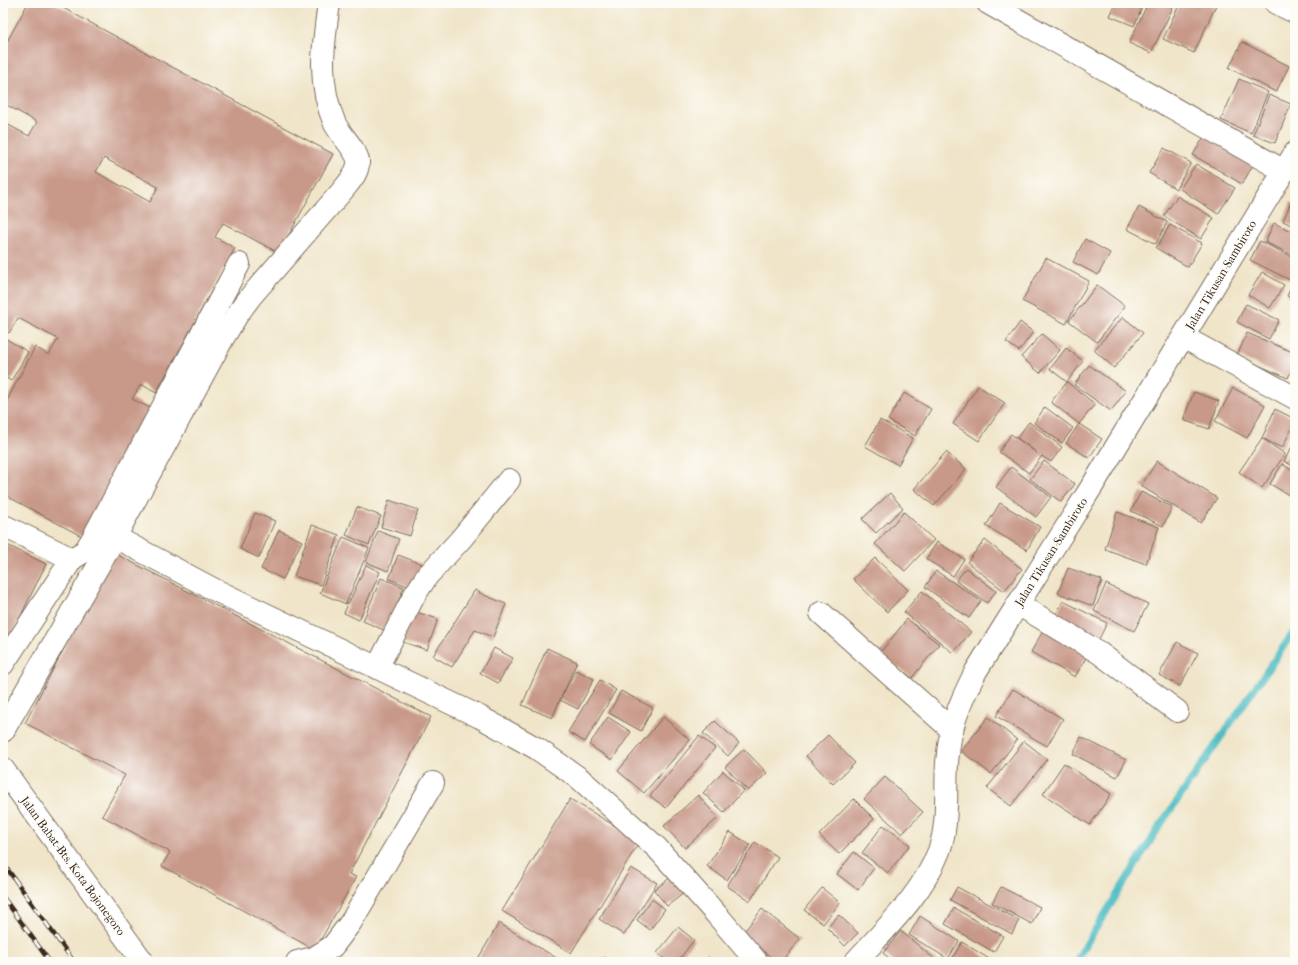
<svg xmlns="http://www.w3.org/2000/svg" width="1298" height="965" font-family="'IM FELL French Canon',serif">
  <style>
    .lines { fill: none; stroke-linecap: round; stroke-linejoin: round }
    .stream { stroke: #4fbdc4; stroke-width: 7 }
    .building { fill: #c89989; fill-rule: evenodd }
    .minor-casing { stroke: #7a6b5a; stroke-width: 24 }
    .highway-casing { stroke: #7a6b5a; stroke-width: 24 }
    .minor { stroke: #fff; stroke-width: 22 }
    .highway { stroke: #fff; stroke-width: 22 }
    .rail-casing { stroke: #3b2a1e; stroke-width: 4.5 }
    .rail { stroke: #fdfcf7; stroke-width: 3; stroke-dasharray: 9; stroke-linecap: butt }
    .labels { text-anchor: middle; stroke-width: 3; stroke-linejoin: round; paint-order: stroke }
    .street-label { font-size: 12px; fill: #3b2a1e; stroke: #fdfcf7 }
  </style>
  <rect width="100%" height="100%" fill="#fdfcf7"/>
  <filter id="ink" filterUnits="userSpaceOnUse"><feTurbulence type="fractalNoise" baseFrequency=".025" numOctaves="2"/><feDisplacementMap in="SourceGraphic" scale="8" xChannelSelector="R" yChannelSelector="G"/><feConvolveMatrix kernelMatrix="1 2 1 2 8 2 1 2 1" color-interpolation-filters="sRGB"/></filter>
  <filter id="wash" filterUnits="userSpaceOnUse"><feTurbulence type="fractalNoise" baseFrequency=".012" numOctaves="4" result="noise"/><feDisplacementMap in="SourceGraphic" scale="16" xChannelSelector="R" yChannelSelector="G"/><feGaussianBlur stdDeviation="0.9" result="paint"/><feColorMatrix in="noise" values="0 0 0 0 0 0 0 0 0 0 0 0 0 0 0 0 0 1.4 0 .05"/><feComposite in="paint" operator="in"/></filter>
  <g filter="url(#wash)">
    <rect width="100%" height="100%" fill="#f0e5c9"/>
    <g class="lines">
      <polyline class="stream" points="1075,962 1161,824 1295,630"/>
    </g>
    <g id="blocks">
      <g class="building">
        <path d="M28 3H54L333 154 279 253 223 223 215 237 235 248 156 393 141 384 132 399 152 409 83 537 3 494V408L35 347 49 355 58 339 18 318 9 333 3 329V122L29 136 37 122 3 103V49ZM104 158 158 187 150 202 96 172Z"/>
        <polygon points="1116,3 1144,3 1134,26 1110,16"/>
        <polygon points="1148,3 1175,3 1151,53 1129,43"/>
        <polygon points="1180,3 1217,3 1194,53 1163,39"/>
        <polygon points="1242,42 1289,66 1276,92 1229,68"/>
        <polygon points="1239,79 1268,92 1251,133 1221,120"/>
        <polygon points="1269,95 1291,104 1275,143 1253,135"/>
        <polygon points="1207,132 1256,160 1242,184 1193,155"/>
        <polygon points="1164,148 1191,163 1176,189 1149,173"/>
        <polygon points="1196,164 1235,188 1218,214 1180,189"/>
        <polygon points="1177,196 1214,218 1201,239 1164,216"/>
        <polygon points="1291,202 1295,204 1295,227 1283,221"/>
        <polygon points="1139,207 1167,222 1156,244 1127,229"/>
        <polygon points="1274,223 1295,233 1295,256 1265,242"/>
        <polygon points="1170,225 1202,243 1188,267 1156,248"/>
        <polygon points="1085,239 1110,253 1098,275 1073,262"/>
        <polygon points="1260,241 1295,258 1295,270 1290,280 1250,260"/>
        <polygon points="1046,258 1089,281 1066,324 1022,301"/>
        <polygon points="1262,272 1284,285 1270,308 1248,295"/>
        <polygon points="1295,279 1295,300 1287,296"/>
        <polygon points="1097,285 1125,306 1097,342 1069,321"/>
        <polygon points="1246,304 1279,320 1269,339 1237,322"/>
        <polygon points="1123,317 1143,333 1114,368 1094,350"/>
        <polygon points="1020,322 1033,332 1019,351 1006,342"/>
        <polygon points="1247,333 1295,353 1295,362 1288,378 1237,356"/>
        <polygon points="1042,334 1060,350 1040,373 1021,357"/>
        <polygon points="3,337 28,352 11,381 3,376"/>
        <polygon points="1066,348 1083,361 1067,382 1050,369"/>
        <polygon points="1089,365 1126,391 1111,411 1074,385"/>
        <polygon points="1067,382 1095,404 1079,424 1051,402"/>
        <polygon points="978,386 1005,403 979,441 953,424"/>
        <polygon points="1233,388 1265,405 1247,438 1215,421"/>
        <polygon points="1194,392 1219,401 1209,429 1183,420"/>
        <polygon points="904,393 931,409 915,436 888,420"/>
        <polygon points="1045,407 1073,428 1062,443 1034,423"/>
        <polygon points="1275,409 1295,419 1295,422 1282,448 1262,438"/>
        <polygon points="880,420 913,438 898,465 865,446"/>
        <polygon points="1029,422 1062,447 1051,462 1042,456 1029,473 999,452 1011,434 1037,453 1017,438"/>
        <polygon points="1079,424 1102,439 1089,458 1066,443"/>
        <polygon points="1262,438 1285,454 1262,488 1239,472"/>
        <polygon points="1295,441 1295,467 1284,461"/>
        <polygon points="946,452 966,469 934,506 914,489"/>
        <polygon points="1044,461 1075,484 1061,502 1030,479"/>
        <polygon points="1157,461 1217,498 1201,523 1141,486"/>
        <polygon points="1282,464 1295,472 1295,497 1294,498 1270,484"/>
        <polygon points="1011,467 1051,497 1036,517 996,487"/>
        <polygon points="1141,492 1172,507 1163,526 1131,511"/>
        <polygon points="890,493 903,508 876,533 862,519"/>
        <polygon points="389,500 418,510 410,536 381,527"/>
        <polygon points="1000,503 1040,527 1027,550 986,526"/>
        <polygon points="357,507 381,516 369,545 346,535"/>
        <polygon points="904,512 934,540 905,571 875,544"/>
        <polygon points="1117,512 1159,527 1146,564 1105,549"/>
        <polygon points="255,513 275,521 259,558 240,549"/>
        <polygon points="312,525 339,535 321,585 294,576"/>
        <polygon points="279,530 302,541 283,579 261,569"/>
        <polygon points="378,531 399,539 388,571 366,562"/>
        <polygon points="343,537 369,548 346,604 320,593"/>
        <polygon points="985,540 1022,569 1004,591 967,562"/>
        <polygon points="937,542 964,559 953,576 926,559"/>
        <polygon points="3,543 46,564 10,638 3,635"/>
        <polygon points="114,553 431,717 349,874 356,877 315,950 162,866 170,852 102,816 125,775 25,723"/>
        <polygon points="398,555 422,564 413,588 389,579"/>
        <polygon points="875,558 908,590 887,612 853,579"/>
        <polygon points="366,565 380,572 359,620 344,613"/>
        <polygon points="966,568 996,591 987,603 956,581"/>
        <polygon points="1068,568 1102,580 1093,606 1058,593"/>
        <polygon points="936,571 981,601 969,618 925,587"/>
        <polygon points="381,578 404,587 386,631 363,621"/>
        <polygon points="1106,584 1148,604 1134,631 1094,611"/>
        <polygon points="475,590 484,595 506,604 493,637 475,630 452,667 433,656"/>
        <polygon points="922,591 971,632 953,653 904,612"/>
        <polygon points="1063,601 1107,623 1097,643 1053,620"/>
        <polygon points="413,611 438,619 427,650 403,642"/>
        <polygon points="907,619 939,644 912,678 880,653"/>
        <polygon points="1047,624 1091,649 1075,677 1031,652"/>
        <polygon points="1177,642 1198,653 1180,686 1159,675"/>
        <polygon points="494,648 513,658 498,683 480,673"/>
        <polygon points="547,648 577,662 552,718 522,705"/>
        <polygon points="576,670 594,679 578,709 560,700"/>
        <polygon points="600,680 616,690 585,742 568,732"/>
        <polygon points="1013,689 1063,719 1047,746 996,716"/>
        <polygon points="621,691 653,708 641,731 609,713"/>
        <polygon points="608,717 631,732 612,760 589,745"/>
        <polygon points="663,717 690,740 644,793 618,771"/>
        <polygon points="988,717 1017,740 991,774 961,751"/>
        <polygon points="715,721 739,743 728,756 703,733"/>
        <polygon points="828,735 855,763 833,784 806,756"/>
        <polygon points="699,736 715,748 666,808 650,796"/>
        <polygon points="1081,737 1126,760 1117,777 1073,754"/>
        <polygon points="1024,741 1047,759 1011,806 987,788"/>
        <polygon points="744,749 767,773 748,791 725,767"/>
        <polygon points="1064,763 1111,794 1090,825 1043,794"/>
        <polygon points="723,771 744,790 724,812 703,793"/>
        <polygon points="885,777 923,812 902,834 864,799"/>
        <polygon points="698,795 718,818 685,848 664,826"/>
        <polygon points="570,799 640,841 571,953 502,911"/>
        <polygon points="854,799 874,819 839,854 819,835"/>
        <polygon points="883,825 910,845 888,873 862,853"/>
        <polygon points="730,832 750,845 727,880 707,866"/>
        <polygon points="755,842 778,857 750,901 727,886"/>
        <polygon points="854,852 874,868 858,890 837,874"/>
        <polygon points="631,868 657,883 624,935 599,919"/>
        <polygon points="675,874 688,890 667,906 654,890"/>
        <polygon points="957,887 1019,920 1012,934 950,900"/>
        <polygon points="1001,887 1040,907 1032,924 992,903"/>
        <polygon points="822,888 840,903 823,924 804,910"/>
        <polygon points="652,899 665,909 650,930 637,920"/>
        <polygon points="954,908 1003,936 994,952 945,924"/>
        <polygon points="762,909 800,939 781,962 777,962 742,934"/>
        <polygon points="839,915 858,933 845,946 827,928"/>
        <polygon points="920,916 959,941 948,959 909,935"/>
        <polygon points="499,923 563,962 476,962"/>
        <polygon points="678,927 694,940 677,962 668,962 657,953"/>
        <polygon points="901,931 938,962 894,962 883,953"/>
        <polygon points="962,942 994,962 950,962"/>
        <polygon points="605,957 611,962 600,962"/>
        <polygon points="708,957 717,962 705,962"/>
      </g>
    </g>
  </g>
  <g filter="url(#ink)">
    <use href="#blocks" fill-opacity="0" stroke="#7a6b5a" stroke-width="1"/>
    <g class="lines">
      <defs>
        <g id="minor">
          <polyline points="988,3 1284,171"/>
          <polyline points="1276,3 1295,12"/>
          <polyline points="1183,337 1295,398"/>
          <polyline points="3,527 6,527 72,559 85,551 93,538 239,264"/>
          <path d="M115 537 223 338 237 315 251 296 343 190C350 181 359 172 358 161 357 151 340 134 335 124 317 83 323 46 329 3"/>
          <polyline points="1018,604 1098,652 1177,711"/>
          <polyline points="821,613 952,730"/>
          <polyline points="3,664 72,559"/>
          <polyline points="377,668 414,596 427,576 461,539 509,480"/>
          <polyline points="3,731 115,537 213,589 480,717 536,748 579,778 657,848 717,915 757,962"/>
          <polyline points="297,962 314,958 333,946 351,922 433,783"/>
          <path d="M855 962C886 928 922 895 939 851 949 823 945 792 947 763 948 753 949 740 952 730 957 709 967 689 976 671L1094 483 1295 153"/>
        </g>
        <polyline id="highway" points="3,769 143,962"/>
      </defs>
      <use href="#minor" class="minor-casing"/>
      <use href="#highway" class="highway-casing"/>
      <use href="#minor" class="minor"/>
      <use href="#highway" class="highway"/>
      <defs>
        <g id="rail">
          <polyline points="3,863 74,962"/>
          <polyline points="3,897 50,962"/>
        </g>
      </defs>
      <use href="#rail" class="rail-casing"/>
      <use href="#rail" class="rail"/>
    </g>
  </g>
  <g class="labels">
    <g class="street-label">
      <text transform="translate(1221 275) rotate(-59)" y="4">Jalan Tikusan-Sambiroto</text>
      <text transform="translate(1051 552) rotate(-58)" y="4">Jalan Tikusan-Sambiroto</text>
      <text transform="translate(73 866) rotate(54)" y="4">Jalan Babat-Bts. Kota Bojonegoro</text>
    </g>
  </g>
  <rect width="1298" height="965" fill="none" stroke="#fdfcf7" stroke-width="16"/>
</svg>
